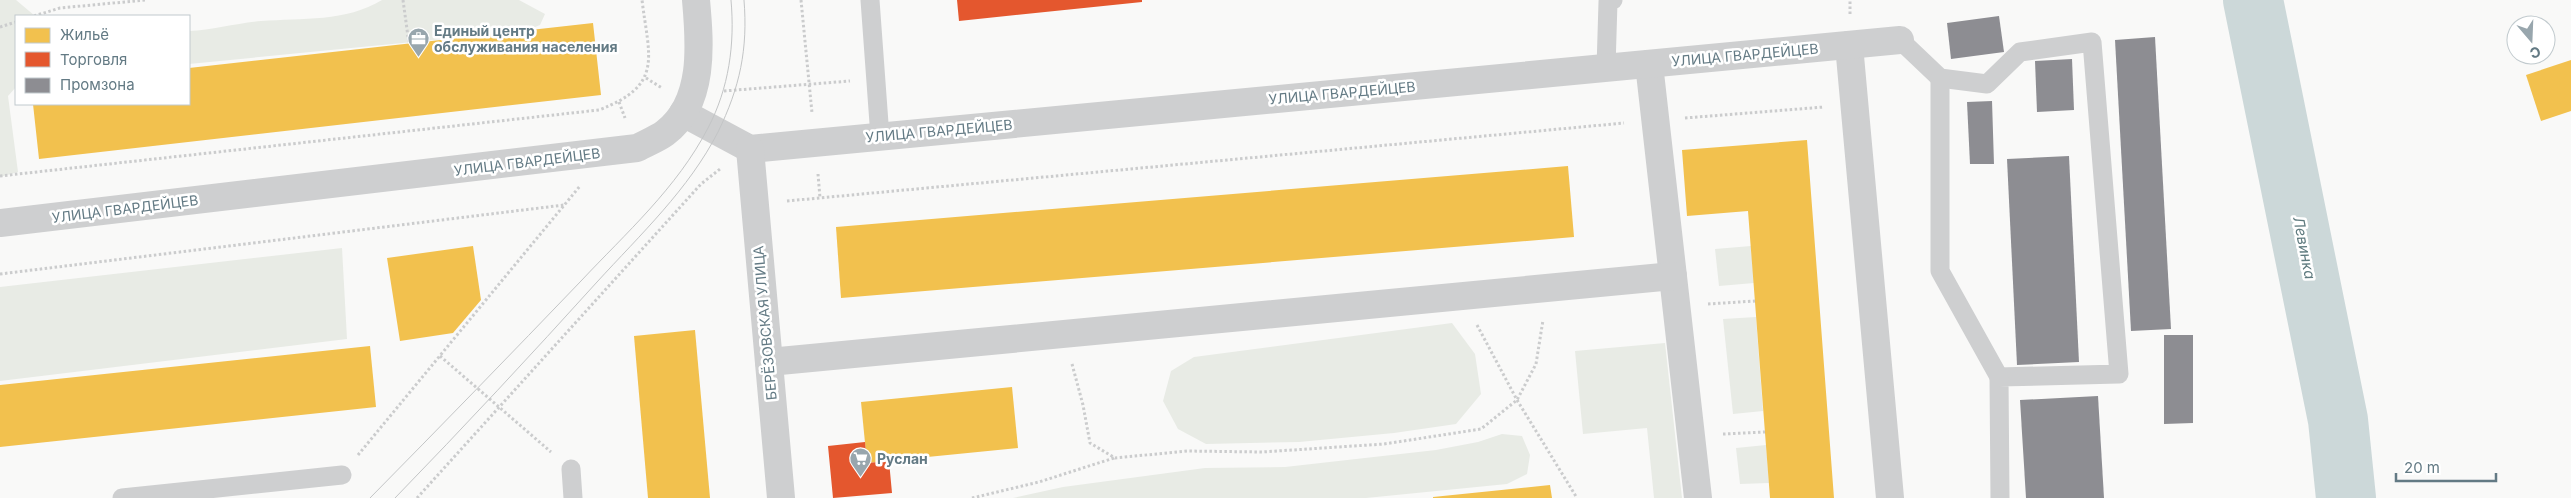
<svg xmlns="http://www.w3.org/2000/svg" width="2571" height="498" font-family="Inter,sans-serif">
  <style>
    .green { fill: #e8ebe5 }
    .homes { fill: #f2c14e }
    .shops { fill: #e4572e }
    .industry { fill: #8d8d92 }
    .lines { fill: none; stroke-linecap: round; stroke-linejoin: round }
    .river { stroke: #ccd8d9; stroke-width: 60 }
    .path { stroke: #cbcccd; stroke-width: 3; stroke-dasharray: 2.5 2.5; stroke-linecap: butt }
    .lane { stroke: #cecfd0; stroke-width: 19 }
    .street { stroke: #cecfd0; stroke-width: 28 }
    .tram { stroke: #c3c5c6; stroke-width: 1 }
    .labels { text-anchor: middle; stroke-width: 5; stroke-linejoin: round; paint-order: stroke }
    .poi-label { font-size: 14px; font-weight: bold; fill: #637a84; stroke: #fff; text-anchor: start }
    .street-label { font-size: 14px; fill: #637a84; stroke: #fff }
    .water-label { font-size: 15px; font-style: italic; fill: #5e7a7e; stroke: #fff }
  </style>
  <rect width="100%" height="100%" fill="#f9f9f8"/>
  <g class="green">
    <polygon points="0,0 16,0 35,16 16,16 16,87 8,96 18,172 0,177"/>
    <path d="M382 0H519L545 14 540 25 525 31 189 64V31C213 30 237 23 261 21 302 18 346 22 382 0Z"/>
    <polygon points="1751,246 1754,283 1719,286 1715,249"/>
    <polygon points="342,248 347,339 0,381 0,287"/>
    <polygon points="1756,317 1763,411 1733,414 1723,319"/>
    <polygon points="1452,323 1475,354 1481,394 1456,424 1394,433 1299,442 1206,444 1178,429 1163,401 1171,371 1194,357"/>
    <polygon points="1665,343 1682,498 1654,498 1647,428 1583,434 1575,351"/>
    <polygon points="1502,434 1522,436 1530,455 1527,474 1507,484 1366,498 1013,498 1063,487 1205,468 1285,467 1436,450 1478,442"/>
    <polygon points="1766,445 1769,483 1740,484 1736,448"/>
  </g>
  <g class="homes">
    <polygon points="593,23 601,95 39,159 33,104 189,104 189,68"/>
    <polygon points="2571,60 2571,111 2541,121 2526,75"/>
    <polygon points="1807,140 1834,498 1770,498 1748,211 1687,216 1682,150"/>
    <polygon points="1568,166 1574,237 841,298 836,227"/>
    <polygon points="473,246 481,300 453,333 400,341 387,258"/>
    <polygon points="695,330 710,498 648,498 634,336"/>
    <polygon points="370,346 376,407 0,447 0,385"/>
    <polygon points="1012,387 1018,448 867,463 861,402"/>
    <polygon points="1550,485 1552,498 1433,498 1433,497"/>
  </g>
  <g class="shops">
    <polygon points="957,0 1142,0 1142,2 959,21"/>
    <polygon points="865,442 867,463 889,461 892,493 833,498 828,446"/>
  </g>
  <g class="industry">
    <polygon points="1999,16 2004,52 1951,59 1947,23"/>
    <polygon points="2155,37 2171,329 2131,331 2115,40"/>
    <polygon points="2072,59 2074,110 2037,112 2035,61"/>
    <polygon points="1992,101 1994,164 1970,164 1967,102"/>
    <polygon points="2069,156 2079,362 2017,365 2007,159"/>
    <polygon points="2164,335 2193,335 2193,423 2164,424"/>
    <polygon points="2098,396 2104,498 2026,498 2020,400"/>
  </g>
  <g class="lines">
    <polyline class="river" points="2253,0 2338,420 2346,498"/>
    <g class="path">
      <polyline points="403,0 409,44"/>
      <polyline points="801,0 812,113"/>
      <polyline points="1850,14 1850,0"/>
      <polyline points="34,16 60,8 146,0"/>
      <polyline points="0,27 16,22"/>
      <polyline points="646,78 662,88"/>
      <polyline points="724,91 850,81"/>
      <polyline points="619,102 625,118"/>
      <polyline points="1685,118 1824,107"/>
      <polyline points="818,174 820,198"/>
      <path d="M0 176 599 110C664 85 649 58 642 0"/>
      <polyline points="787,201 1624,123"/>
      <polyline points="0,274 564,205"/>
      <polyline points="1708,304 1755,301"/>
      <polyline points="1477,325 1517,400 1577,498"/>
      <polyline points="440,356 551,452"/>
      <polyline points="1072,364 1083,405 1090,443 1115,458 1187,451 1262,452 1384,444 1481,429 1517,400 1536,364 1543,320"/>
      <polyline points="1723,434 1765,432"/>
      <polyline points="358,455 580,186"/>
      <polyline points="417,498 701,184 720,169"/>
      <polyline points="972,498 1039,482 1114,458"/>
    </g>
    <g class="lane">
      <polyline points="870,0 880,137"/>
      <polyline points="1900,40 1940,78 1987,84 2020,52 2092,42 2119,374 1999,377 2000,498"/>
      <polyline points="1606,68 1608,2 1613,0"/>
      <polyline points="1940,78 1940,271 1999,377"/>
      <polyline points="571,469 573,498"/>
      <polyline points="122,498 342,475"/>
    </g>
    <g class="street">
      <polyline points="1849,45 1890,498"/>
      <polyline points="1649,64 1698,498"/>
      <polyline points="683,113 750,149 1900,40"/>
      <polyline points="750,149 781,498"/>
      <path d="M0 223 637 148C646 143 657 139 665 133 705 103 700 44 696 0"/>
      <polyline points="769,362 1673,276"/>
    </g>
    <g class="tram">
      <path d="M370 498C441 426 511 354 581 281 626 233 677 188 708 128 729 88 735 44 731 0"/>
      <path d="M395 498C464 427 531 355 597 282 640 235 689 189 718 132 740 87 748 49 744 0"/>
    </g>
  </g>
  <defs>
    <symbol id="office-pin" viewBox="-11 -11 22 30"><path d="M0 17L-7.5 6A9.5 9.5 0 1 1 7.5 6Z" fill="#98a6ad" stroke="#fff"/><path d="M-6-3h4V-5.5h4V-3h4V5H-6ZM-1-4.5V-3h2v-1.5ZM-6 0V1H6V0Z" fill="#fff"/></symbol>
    <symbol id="supermarket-pin" viewBox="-11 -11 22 30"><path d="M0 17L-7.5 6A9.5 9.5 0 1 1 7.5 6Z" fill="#98a6ad" stroke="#fff"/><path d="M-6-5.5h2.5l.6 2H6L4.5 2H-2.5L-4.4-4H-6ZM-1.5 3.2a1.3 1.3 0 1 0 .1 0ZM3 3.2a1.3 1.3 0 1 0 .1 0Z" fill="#fff"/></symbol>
  </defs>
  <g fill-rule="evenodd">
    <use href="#office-pin" x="406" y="26" width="25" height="34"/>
    <use href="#supermarket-pin" x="848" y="446" width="25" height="34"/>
  </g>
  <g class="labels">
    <g class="poi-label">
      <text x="434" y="36">Единый центр<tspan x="434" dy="16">обслуживания населения</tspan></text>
      <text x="877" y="464">Руслан</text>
    </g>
    <g class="street-label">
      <text transform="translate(1745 55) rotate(-5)" y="5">УЛИЦА ГВАРДЕЙЦЕВ</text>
      <text transform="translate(1342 93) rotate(-5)" y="5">УЛИЦА ГВАРДЕЙЦЕВ</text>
      <text transform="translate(939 131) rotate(-5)" y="5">УЛИЦА ГВАРДЕЙЦЕВ</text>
      <text transform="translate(527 162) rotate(-7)" y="5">УЛИЦА ГВАРДЕЙЦЕВ</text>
      <text transform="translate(125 209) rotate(-7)" y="5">УЛИЦА ГВАРДЕЙЦЕВ</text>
      <text transform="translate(765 323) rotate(-95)" y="5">БЕРЁЗОВСКАЯ УЛИЦА</text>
    </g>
    <g class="water-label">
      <text transform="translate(2304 248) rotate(79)" y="5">Левинка</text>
    </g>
  </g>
  <rect x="15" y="15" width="175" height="90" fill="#ffffff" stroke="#c1cace"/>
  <rect x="25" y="28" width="25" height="15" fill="#f2c14e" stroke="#c1cace"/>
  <text x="60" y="40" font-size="15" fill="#637a84">Жильё</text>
  <rect x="25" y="52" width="25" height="15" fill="#e4572e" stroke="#c1cace"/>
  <text x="60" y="65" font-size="15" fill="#637a84">Торговля</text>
  <rect x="25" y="78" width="25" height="15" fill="#8d8d92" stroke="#c1cace"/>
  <text x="60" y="90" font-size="15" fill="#637a84">Промзона</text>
  <g transform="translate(2531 40) rotate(161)"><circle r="24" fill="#ffffff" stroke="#c1cace"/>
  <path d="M0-4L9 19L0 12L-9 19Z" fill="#98a6ad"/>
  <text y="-8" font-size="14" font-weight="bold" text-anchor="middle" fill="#637a84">С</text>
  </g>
  <path d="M2396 473v8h100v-8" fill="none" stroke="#637a84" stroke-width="2.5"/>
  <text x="2404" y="473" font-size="15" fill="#637a84" stroke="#ffffff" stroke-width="4" paint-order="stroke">20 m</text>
</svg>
